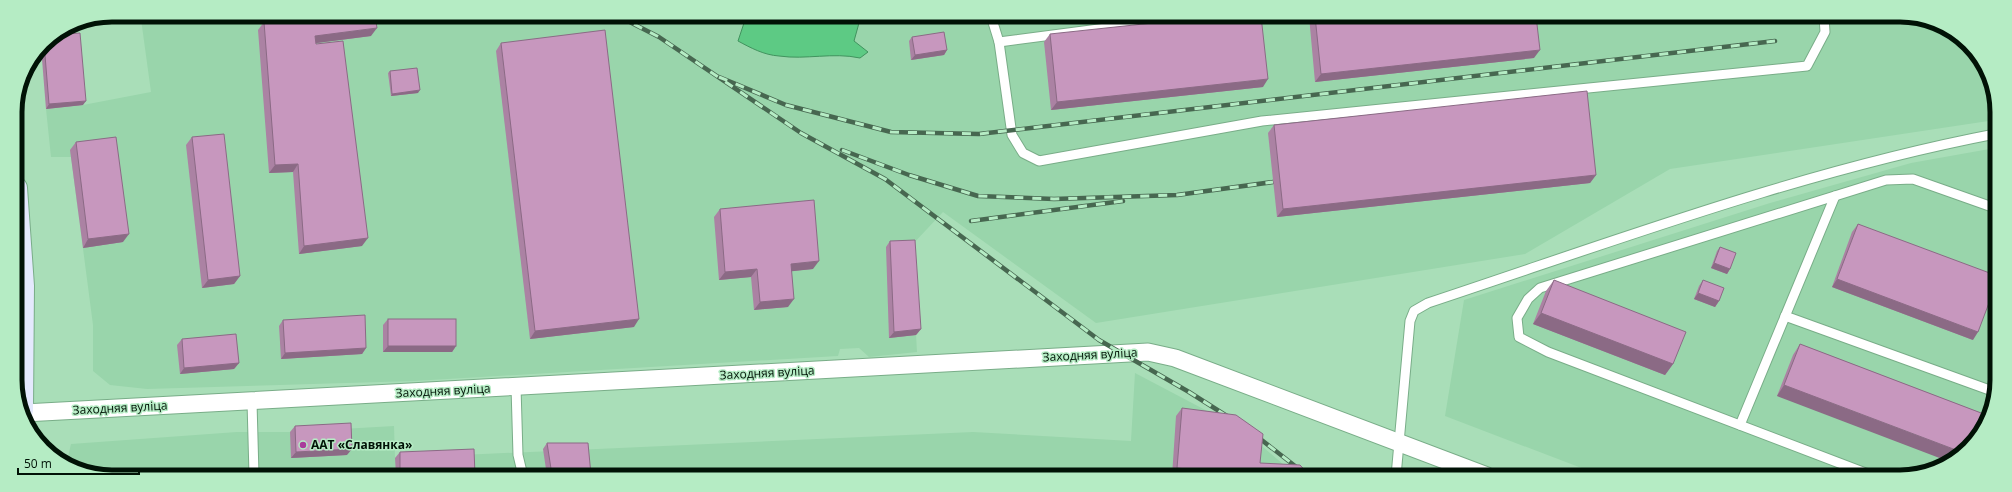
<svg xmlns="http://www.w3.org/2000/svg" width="2012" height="492" font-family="'Open Sans',sans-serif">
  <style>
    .built { fill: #99d5ab }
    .water { fill: #5dca84; stroke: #41935e }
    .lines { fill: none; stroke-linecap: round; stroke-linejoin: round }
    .service-casing { stroke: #79ad88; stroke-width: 11 }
    .minor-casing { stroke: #79ad88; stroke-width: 19 }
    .secondary-casing { stroke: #79ad88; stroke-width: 24 }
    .service { stroke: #fff; stroke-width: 9 }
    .minor { stroke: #fff; stroke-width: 17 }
    .secondary { stroke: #e4e9fd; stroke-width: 22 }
    .rail-casing { stroke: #476750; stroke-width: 4.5 }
    .rail { stroke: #b5ecc4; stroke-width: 3; stroke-dasharray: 9; stroke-linecap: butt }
    .wall { fill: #ab82a3 }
    .shaded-wall { fill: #8b6a85 }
    .building { fill: #c797be; stroke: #8b6a85 }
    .poi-dot { fill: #a93c9b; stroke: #b5ecc4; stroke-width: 1.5 }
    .labels { text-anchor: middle; stroke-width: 3; stroke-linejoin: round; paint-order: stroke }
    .street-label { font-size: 12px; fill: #011206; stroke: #b5ecc4 }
    .poi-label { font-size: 12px; font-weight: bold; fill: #011206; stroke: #b5ecc4; text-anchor: start }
    .rim { fill: none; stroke: #011206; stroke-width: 5 }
  </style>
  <rect width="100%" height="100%" fill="#a9deb8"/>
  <g class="built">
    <polygon points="172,15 1919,17 1969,43 1995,93 1995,120 1670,169 1525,254 1096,323 943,212 911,246 917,352 869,357 859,348 840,349 838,356 414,381 147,389 110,385 93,371 93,325 71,157 51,157 46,109 83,105 151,92 141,19"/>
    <polygon points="1995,148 1995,399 1984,429 1964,453 1937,470 1906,477 1605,477 1445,416 1464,300 1770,203 1911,163"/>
    <polygon points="1135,373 1230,423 1257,442 1297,476 93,475 67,461 71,444 237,432 290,432 394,426 395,458 973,432 1131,441"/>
  </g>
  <path class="water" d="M753 16H852L859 23 854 41 868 52 860 58C833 52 806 60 779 56 764 55 751 48 738 41L745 20Z"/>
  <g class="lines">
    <defs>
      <g id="service">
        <polyline points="991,16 999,42 1012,135 1023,153 1039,161 1262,121 1807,66 1825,32 1824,17"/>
        <polyline points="999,42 1198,16"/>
        <polyline points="1785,316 1995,392"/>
        <polyline points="516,387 518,455 523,476"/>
        <polyline points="252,402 254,475"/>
        <polyline points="1740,425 1835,196"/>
        <polyline points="278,475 288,475"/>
        <path d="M1396 476 1410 321 1414 311 1428 303C1615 241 1802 171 1995 134"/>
        <polyline points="1876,477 1548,352 1519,337 1517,318 1528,299 1540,288 1886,180 1913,179 1995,208"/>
      </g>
      <polyline id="minor" points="24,413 1148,352 1175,358 1487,476"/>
      <polyline id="secondary" points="16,188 23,286 22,410"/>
    </defs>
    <use href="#service" class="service-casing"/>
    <use href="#minor" class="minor-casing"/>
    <use href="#secondary" class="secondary-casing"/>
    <use href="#service" class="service"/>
    <use href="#minor" class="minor"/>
    <use href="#secondary" class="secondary"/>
    <defs>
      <g id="rail">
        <polyline points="618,16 659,37 801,133 885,179 1099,340 1189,392 1230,418"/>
        <polyline points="719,77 786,105 891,132 979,134 1775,41"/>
        <polyline points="842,150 909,175 978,196 1054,199 1177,195 1273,182"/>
        <polyline points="971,221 1123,201"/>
        <polyline points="1254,434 1304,473"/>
      </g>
    </defs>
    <use href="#rail" class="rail-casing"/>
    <use href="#rail" class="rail"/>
  </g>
  <g class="wall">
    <polygon points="1309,16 1536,16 1534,58 1315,82"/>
    <polygon points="264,22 371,36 316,43 362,246 299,254 293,172 269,173 258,30"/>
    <polygon points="1050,34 1263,87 1051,110 1044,42"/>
    <polygon points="912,37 947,50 944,55 911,60 909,41"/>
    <polygon points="43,43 83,105 46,109 41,47"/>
    <polygon points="501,43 634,327 530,339 496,51"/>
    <polygon points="390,71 418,93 391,96 388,73"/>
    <polygon points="1274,125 1596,175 1590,183 1277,217 1268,133"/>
    <polygon points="192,137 240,276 234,284 202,288 186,145"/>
    <polygon points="76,142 123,242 83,248 70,150"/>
    <polygon points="720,209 813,269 791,271 788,307 754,310 751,277 719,280 714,217"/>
    <polygon points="1858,224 1973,340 1832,287 1852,232"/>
    <polygon points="890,241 921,329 916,335 889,338 886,247"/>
    <polygon points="1720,247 1730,269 1727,274 1711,268 1717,251"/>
    <polygon points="1554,280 1673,364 1665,375 1533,324 1546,291"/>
    <polygon points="1703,280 1719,301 1715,307 1694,299 1699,286"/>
    <polygon points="388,319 456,346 452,352 383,352 383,325"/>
    <polygon points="283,320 366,348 362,354 281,359 279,326"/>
    <polygon points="182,339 239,363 234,369 180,374 177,345"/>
    <polygon points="1800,344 1989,416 1777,396 1793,355"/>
    <polygon points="1182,408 1260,463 1310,476 1172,476 1176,416"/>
    <polygon points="295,426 347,455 291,458 290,432"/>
    <polygon points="547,443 591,475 591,476 547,476 543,449"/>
    <polygon points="400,452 475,475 396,475 395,458"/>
  </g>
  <g class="shaded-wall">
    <polygon points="377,28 371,36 309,44 315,36"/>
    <polygon points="947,50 944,55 911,60 915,55"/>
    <polygon points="1540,50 1534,58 1315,82 1321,74"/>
    <polygon points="1268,79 1263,87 1051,110 1057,102"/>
    <polygon points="420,90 418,93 391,96 392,94"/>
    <polygon points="86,101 83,105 46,109 49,104"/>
    <polygon points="298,164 293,172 269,173 275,165"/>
    <polygon points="1596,175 1590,183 1277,217 1283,209"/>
    <polygon points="129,234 123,242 83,248 88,239"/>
    <polygon points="368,238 362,246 299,254 304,246"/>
    <polygon points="819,261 813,269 785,272 791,264"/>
    <polygon points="1714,263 1730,269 1727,274 1711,268"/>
    <polygon points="757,269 751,277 719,280 725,272"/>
    <polygon points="240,276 234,284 202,288 208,280"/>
    <polygon points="1837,279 1978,332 1973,340 1832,287"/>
    <polygon points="1698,293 1719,301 1715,307 1694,299"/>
    <polygon points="794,299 788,307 754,310 760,302"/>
    <polygon points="1541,313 1673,364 1665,375 1533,324"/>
    <polygon points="639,319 634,327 530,339 535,331"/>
    <polygon points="921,329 916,335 889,338 894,332"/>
    <polygon points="388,346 456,346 452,352 383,352"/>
    <polygon points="366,348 362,354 281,359 285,353"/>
    <polygon points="239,363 234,369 180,374 184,368"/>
    <polygon points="1784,385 1964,453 1950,462 1777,396"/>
    <polygon points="352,449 347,455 291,458 296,452"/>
    <polygon points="1177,468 1235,474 1233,476 1172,476"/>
    <polygon points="552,475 591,475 591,476 551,476"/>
  </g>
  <g class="building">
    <polygon points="317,15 375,15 377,28 315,36 316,44 343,41 368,238 304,246 298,164 275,165 264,22"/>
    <polygon points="1218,16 1261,16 1268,79 1057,102 1050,34"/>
    <polygon points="1315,16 1536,16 1540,50 1321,74"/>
    <polygon points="605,30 639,319 535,331 501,43"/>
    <polygon points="944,32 947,50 915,55 912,37"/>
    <polygon points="80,33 86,101 49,104 44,43 55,35"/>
    <polygon points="417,68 420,90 392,94 390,71"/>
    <polygon points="1587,91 1596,175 1283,209 1274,125"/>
    <polygon points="224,134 240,276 208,280 192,137"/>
    <polygon points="116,137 129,234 88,239 76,142"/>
    <polygon points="814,200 819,261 791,264 794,299 760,302 757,269 725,272 720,209"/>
    <polygon points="1858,224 1995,275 1995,287 1978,332 1837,279"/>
    <polygon points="915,240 921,329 894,332 890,241"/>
    <polygon points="1720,247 1736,253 1730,269 1714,263"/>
    <polygon points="1554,280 1686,332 1673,364 1541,313"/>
    <polygon points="1703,280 1724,288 1719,301 1698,293"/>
    <polygon points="365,315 366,348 285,353 283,320"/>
    <rect x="388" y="319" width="68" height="27"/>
    <polygon points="236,334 239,363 184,368 182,339"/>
    <polygon points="1800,344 1989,416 1984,429 1964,453 1784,385"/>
    <polygon points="1182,408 1236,415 1263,434 1260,463 1300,465 1310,476 1234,476 1235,474 1177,468"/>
    <polygon points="351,423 352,449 296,452 295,426"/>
    <polygon points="547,443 588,443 591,475 552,475"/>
    <polygon points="474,449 475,475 400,475 400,452"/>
  </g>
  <circle class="poi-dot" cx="303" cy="445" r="4"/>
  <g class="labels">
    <g class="street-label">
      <text transform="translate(1090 355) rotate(-3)" y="4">Заходняя вуліца</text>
      <text transform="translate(767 373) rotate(-3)" y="4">Заходняя вуліца</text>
      <text transform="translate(443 391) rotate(-3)" y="4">Заходняя вуліца</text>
      <text transform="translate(120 408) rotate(-3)" y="4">Заходняя вуліца</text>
    </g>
    <g class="poi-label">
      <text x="311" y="449">ААТ «Славянка»</text>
    </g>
  </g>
  <path d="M0 0H2012V492H0ZM112 22H1900A90 90 0 0 1 1990 112V380A90 90 0 0 1 1900 470H112A90 90 0 0 1 22 380V112A90 90 0 0 1 112 22Z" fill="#b5ecc4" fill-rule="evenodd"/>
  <path class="rim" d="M112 22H1900A90 90 0 0 1 1990 112V380A90 90 0 0 1 1900 470H112A90 90 0 0 1 22 380V112A90 90 0 0 1 112 22Z"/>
  <path d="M18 468v6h121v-6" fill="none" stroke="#011206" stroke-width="2"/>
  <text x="24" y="468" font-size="12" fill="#011206" stroke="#b5ecc4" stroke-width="3" paint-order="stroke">50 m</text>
</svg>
